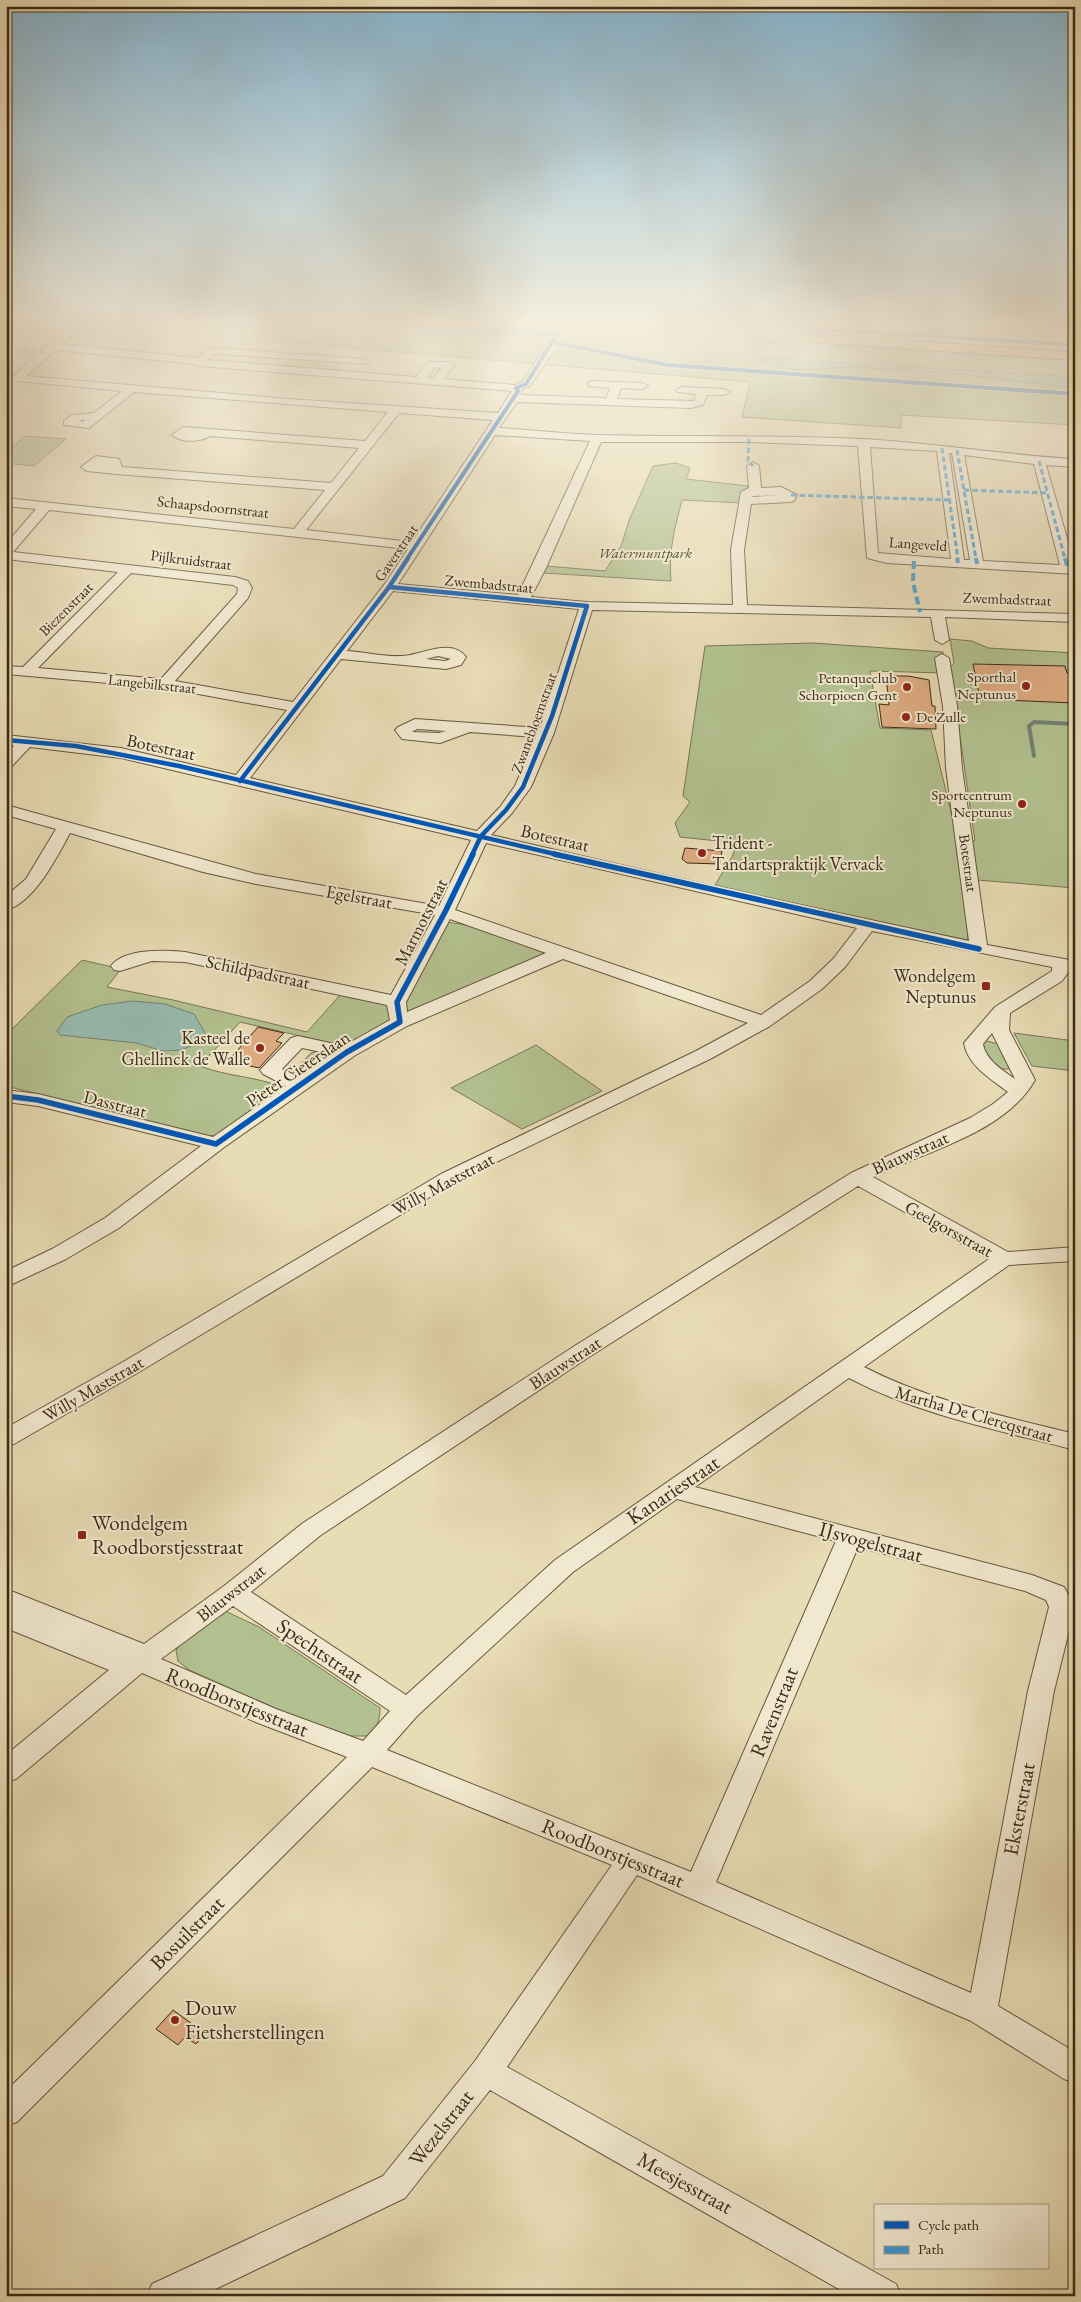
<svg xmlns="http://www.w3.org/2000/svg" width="1081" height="2302" font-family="'EB Garamond',serif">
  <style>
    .green { fill: #b3c190; stroke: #787654 }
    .water { fill: #97bbb0; stroke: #738173 }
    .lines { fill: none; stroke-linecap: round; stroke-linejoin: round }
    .stream { stroke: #738173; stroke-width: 4 }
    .canal { fill: #97bbb0; fill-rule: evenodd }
    .building { fill: #dfac82; stroke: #3c2a17 }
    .minor-casing { stroke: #67563e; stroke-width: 2 }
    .highway-casing { stroke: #3c2a17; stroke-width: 2 }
    .minor { fill: #f0e8cf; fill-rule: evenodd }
    .highway { fill: #e4be7a; fill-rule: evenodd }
    .quiet-far1 { stroke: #3f96d4; stroke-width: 3; stroke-dasharray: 5.5 3; stroke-linecap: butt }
    .quiet { stroke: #3f96d4; stroke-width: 4; stroke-dasharray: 8 4; stroke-linecap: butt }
    .cycleway-far2-casing { stroke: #f0e8cf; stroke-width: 5.5 }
    .cycleway-far1-casing { stroke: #f0e8cf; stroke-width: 7 }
    .cycleway-casing { stroke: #f0e8cf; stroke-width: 9 }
    .cycleway-far2 { stroke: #0057b8; stroke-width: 4 }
    .cycleway-far1 { stroke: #0057b8; stroke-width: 4.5 }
    .cycleway { stroke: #0057b8; stroke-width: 5.5 }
    .poi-dot { fill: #8f2418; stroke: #f0e8cf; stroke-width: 2 }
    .labels { text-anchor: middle; stroke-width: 4; stroke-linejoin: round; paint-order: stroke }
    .far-street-label { font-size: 15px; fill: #3c2a17; stroke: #f0e8cf }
    .far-park-label { font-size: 15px; font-style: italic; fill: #5a5035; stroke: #f0e8cf }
    .far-poi-label { font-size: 15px; fill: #3c2a17; stroke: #f0e8cf; text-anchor: end }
    .street-label { font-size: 18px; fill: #3c2a17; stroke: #f0e8cf }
    .poi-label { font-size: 18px; fill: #3c2a17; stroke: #f0e8cf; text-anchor: end }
    .near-street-label { font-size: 21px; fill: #3c2a17; stroke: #f0e8cf }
    .near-poi-label { font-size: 21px; fill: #3c2a17; stroke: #f0e8cf; text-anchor: start }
  </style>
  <rect width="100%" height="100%" fill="#e8dcb5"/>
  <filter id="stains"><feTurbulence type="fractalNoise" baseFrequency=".004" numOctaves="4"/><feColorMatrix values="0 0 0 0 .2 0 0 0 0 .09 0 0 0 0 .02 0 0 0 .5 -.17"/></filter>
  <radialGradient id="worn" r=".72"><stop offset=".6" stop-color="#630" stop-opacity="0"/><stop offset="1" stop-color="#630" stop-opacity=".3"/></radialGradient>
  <g class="green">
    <polygon points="229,325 342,325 542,334 482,329 484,325 545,325 664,336 1075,364 1075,425 901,415 901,428 742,417 750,382 220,337"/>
    <polygon points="292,357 340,361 344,362 337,370 331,373 280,369"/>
    <polygon points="25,436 66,439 34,466 6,463 6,453"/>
    <path d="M676 463 690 468 686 479 748 486 741 503 682 500C675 527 668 552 671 581L543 573 546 566 605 571 621 546 630 518 653 466Z"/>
    <polygon points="950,639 972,641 988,648 1075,653 1075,888 965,879 968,940 845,915 715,885 732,857 737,843 680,837 675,823 690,802 683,796 705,646 813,643 943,652 945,673 870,671 880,728 931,730 958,840 975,841 950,667 954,663"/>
    <path d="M447 922 473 926 543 951 546 955 353 1045H339L240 1022 200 1066C228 1077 257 1076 284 1088L222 1135 208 1136 6 1086V1035L82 960 121 969 107 987 173 1000 307 1032 341 994 398 1006Z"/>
    <polygon points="1014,1033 1075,1041 1075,1071 1032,1066"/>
    <path d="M987 1041 1002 1045 1011 1068C1000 1072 992 1064 984 1056L983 1042Z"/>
    <polygon points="536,1045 602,1091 522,1129 451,1088"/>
    <polygon points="322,1050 337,1055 298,1077 293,1072 311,1053"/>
    <path d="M221 1609 259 1627 380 1708C380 1721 377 1727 368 1736H347L329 1732 189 1670 178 1661 176 1650 182 1642Z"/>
  </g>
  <g class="water">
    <polygon points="763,358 1075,377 1075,388 951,373 852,367 794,370 761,361"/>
    <polygon points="133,1001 165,1004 194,1014 205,1033 196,1044 181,1050 162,1051 137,1043 60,1035 57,1031 67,1017 102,1005"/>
  </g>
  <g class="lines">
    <polyline class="stream" points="1034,756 1029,726 1034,722 1075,724"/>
    <polygon class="canal" points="551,325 588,325 1075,359 1075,365 556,328"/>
  </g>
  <g class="building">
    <polygon points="973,664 1065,666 1067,673 1075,673 1075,703 980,699"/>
    <polygon points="886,676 908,676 929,680 932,706 935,706 936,729 882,727 879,704 889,705"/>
    <polygon points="685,848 722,851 720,864 687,863 682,859"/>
    <polygon points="258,1027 284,1033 276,1041 282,1043 259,1068 228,1061"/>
    <polygon points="173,2010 206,2034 196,2044 185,2037 178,2045 156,2029"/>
  </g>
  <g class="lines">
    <defs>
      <g id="minor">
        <path d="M73 325H84L63 344 198 358 207 349 218 348 365 359 369 360V364L218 354H214L207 360 416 377 428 362H449L454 365 444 379 515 385 522 382 552 337 369 328 364 325H425L557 331 563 326 568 329 530 386 522 389 521 395 606 398 610 388 589 386V382L593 381 642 383 648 386 642 389 621 388 617 399 694 401 696 394 678 392 676 390 682 387 724 389 730 392 724 395H707L703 405 691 408 517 402 499 428C532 430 565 434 598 435 686 437 775 435 863 439 934 443 1004 455 1075 459V467L1046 465 1075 566V574L887 563 867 558 858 446 749 442H601L546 568 531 597 587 602 733 605 731 550 741 492 749 488 747 466 753 462 759 466 761 488 781 487 797 495 794 501 790 502 751 504 744 550 747 605 1075 614V622L945 617 949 640 942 644 935 640 931 617 592 610 554 733 531 787 512 813 491 835 721 888 969 941 946 768 943 706 935 658 942 654 949 658 957 706 962 768 987 945 1075 961V971L1070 970 1062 981 1010 1013 1009 1030 1035 1080C1005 1133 926 1151 873 1177L1008 1252 1075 1247V1261L1009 1265 864 1367C930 1401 1003 1416 1075 1434V1450C999 1430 919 1415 849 1378L695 1487 1032 1575 1064 1587 1075 1607 1054 1691 998 2006 1075 2052V2083L1064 2079 971 2021 637 1875 507 2067 896 2284 901 2296H851L490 2090 405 2198 201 2296H147L152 2284 383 2176 475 2061 612 1865 372 1767 17 2122 6 2126V2091L347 1757 258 1723 142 1673 16 1779 6 1782V1755L109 1670 6 1628V1589L144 1644 224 1586 303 1523 573 1347 851 1173 970 1118 993 1104 1008 1092C991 1079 968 1066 964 1043L995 1007 1052 971V967L872 931 845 967 822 989 770 1026 710 1059 455 1182 139 1372 14 1444 6 1446V1428L123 1362 441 1174 696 1051 748 1023 563 959 407 1026 354 1056 223 1148 119 1228 66 1259 6 1287V1271L52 1249 105 1218 201 1146 38 1106 6 1102V1090L38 1094 213 1137 286 1086 263 1074 260 1070 291 1038 298 1036 344 1046 390 1020 387 1005 185 962 152 961 120 971 114 970 111 966C124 948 166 950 185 952L391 995 435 915 256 884 203 872 70 833C57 857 34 903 6 910V896L26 879 56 829 6 815V805L256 874 439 906 471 840 121 758 30 747 11 767 6 769V754L14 746 6 745V735L121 748 236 775 287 710 165 688 6 674V666L23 667 118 572 6 559V544L36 509 6 506V498L294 529 325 490 116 474 87 471 81 467 96 456 119 459 122 467 331 483 359 448 210 436C201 442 181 443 172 435L183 427 365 441 388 412 134 392 89 428 64 425V421L72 415 94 413 122 391 19 381 12 385 7 382 48 344ZM56 350 194 364 199 366 512 391 498 413 289 399 26 376ZM435 367 441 368 433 378H427ZM399 413 493 420 412 542 306 530ZM79 420H85L83 422ZM495 435 590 441 518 595 398 584ZM870 447 937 451 951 559 878 553ZM949 453H952L970 560H964ZM964 455 1034 464 1060 565 983 561ZM780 495 752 497 753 496ZM49 510 408 549 384 585 293 702 175 681 248 598 252 588 248 581 235 577 13 552ZM131 573 233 585 238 588 237 594 161 679 38 668ZM393 591 579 609 540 728 415 719 398 727 395 730 402 739 440 743 470 732 536 737 515 786 500 807 477 831 250 778 341 659 446 669 461 665 466 657C451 637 420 656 402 656 385 657 365 652 347 651ZM438 656 451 659 445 661 426 659ZM417 729 446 731 439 733 412 732ZM486 843 857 928 833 959 810 981 761 1015 455 910ZM450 919 546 953 407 1012 406 1002ZM992 1033 1015 1079C1002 1070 986 1060 983 1044ZM302 1048 331 1054 299 1077 282 1069ZM858 1186 989 1259 555 1560 406 1695 251 1592 321 1535 589 1357ZM677 1499 836 1541 691 1872 387 1750 417 1716 573 1572ZM858 1547 1025 1591 1046 1600 1049 1607 1028 1691 971 1993 716 1882ZM233 1606 390 1711 363 1741 276 1709 161 1659Z"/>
        <polygon points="785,325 835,325 1075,339 1075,345 790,328"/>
      </g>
      <polygon id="highway" points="612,325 676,325 1075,352 1075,360 619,329"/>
    </defs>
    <use href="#minor" class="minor-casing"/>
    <use href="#highway" class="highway-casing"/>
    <use href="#minor" class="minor"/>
    <use href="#highway" class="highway"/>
    <g class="quiet-far1">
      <polyline points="6,350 45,352"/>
      <polyline points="749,439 748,461 753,466"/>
      <polyline points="942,448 958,559"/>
      <polyline points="957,450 976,559"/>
      <polyline points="1039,461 1065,559"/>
      <polyline points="964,490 1049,493"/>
      <polyline points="791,495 950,500"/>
    </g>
    <g class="quiet">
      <polyline points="957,558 958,563"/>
      <polyline points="976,558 977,564"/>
      <polyline points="1065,558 1068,569"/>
      <polyline points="914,561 913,582 920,612"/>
    </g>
    <defs>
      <g id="cycleway-far2">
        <polyline points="369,325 557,334 526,384 516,388 518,391 407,559"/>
        <polyline points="758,325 1075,345"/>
        <polyline points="552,342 668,365 1075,394"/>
      </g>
      <g id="cycleway-far1">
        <polyline points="389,587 587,606 552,716 523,787 506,810 481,836 472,855"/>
        <polyline points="6,740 76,746 179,766 559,855"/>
        <polyline points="240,781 389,587 408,558"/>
      </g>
      <g id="cycleway">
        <polyline points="554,854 979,949"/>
        <polyline points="6,1096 38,1100 216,1144 347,1052 400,1022 397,1002 445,912 473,854"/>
      </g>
    </defs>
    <use href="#cycleway-far2" class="cycleway-far2-casing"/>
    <use href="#cycleway-far1" class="cycleway-far1-casing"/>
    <use href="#cycleway" class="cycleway-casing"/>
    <use href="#cycleway-far2" class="cycleway-far2"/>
    <use href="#cycleway-far1" class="cycleway-far1"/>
    <use href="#cycleway" class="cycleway"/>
  </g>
  <linearGradient id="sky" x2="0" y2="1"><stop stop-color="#87b7d2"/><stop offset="0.5" stop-color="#f5efde"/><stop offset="1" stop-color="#f5efde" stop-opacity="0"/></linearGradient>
  <rect width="1081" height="647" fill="url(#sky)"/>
  <g class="poi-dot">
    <circle cx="1026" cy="686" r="5"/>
    <circle cx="907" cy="687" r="5"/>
    <circle cx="906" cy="717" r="5"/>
    <circle cx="1022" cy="804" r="5"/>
    <circle cx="702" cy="853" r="5"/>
    <rect x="981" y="981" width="10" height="10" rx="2.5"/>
    <circle cx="260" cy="1048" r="5"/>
    <rect x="77" y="1530" width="10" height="10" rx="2.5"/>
    <circle cx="175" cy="2020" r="5"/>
  </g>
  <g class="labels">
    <g class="far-street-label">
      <text transform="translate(213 507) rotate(6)" y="5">Schaapsdoornstraat</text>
      <text transform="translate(918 544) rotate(4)" y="5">Langeveld</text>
      <text transform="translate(396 553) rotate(-56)" y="5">Gaverstraat</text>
      <text transform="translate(191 560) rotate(7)" y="5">Pijlkruidstraat</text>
      <text transform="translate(489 584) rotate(5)" y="5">Zwembadstraat</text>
      <text transform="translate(1007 599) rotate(2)" y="5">Zwembadstraat</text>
      <text transform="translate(66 609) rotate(-45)" y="5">Biezenstraat</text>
      <text transform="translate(152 684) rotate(6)" y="5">Langebilkstraat</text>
      <text transform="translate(534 723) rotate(-70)" y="5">Zwanebloemstraat</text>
      <text transform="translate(968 863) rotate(82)" y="5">Botestraat</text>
    </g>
    <g class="far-park-label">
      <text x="645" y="558">Watermuntpark</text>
    </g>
    <g class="far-poi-label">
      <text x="1016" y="682">Sporthal<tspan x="1016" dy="17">Neptunus</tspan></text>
      <text x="897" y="683">Petanqueclub<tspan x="897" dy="17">Schorpioen Gent</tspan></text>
      <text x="916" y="722" text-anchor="start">De Zulle</text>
      <text x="1012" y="800">Sportcentrum<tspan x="1012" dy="17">Neptunus</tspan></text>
    </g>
    <g class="street-label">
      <text transform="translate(161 747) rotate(12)" y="6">Botestraat</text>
      <text transform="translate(555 838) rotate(13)" y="6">Botestraat</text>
      <text transform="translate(359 897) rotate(10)" y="6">Egelstraat</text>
      <text transform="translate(421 922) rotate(-63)" y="6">Marmotstraat</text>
      <text transform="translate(258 972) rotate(12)" y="6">Schildpadstraat</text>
      <text transform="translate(298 1069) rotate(-34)" y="6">Pieter Cieterslaan</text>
      <text transform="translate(115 1104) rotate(14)" y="6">Dasstraat</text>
      <text transform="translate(910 1153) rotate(-24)" y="6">Blauwstraat</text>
      <text transform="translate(443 1184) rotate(-28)" y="6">Willy Maststraat</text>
      <text transform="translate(949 1229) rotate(29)" y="6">Geelgorsstraat</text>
      <text transform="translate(565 1363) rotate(-33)" y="6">Blauwstraat</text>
      <text transform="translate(93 1389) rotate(-30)" y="6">Willy Maststraat</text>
      <text transform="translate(974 1414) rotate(16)" y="6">Martha De Clercqstraat</text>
      <text transform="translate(231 1593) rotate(-38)" y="6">Blauwstraat</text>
    </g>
    <g class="poi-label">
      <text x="712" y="849" text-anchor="start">Trident -<tspan x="712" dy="21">Tandartspraktijk Vervack</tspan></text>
      <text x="976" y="982">Wondelgem<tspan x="976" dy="21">Neptunus</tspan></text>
      <text x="250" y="1044">Kasteel de<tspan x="250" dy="21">Ghellinck de Walle</tspan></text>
    </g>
    <g class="near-street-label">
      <text transform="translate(673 1490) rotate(-34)" y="7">Kanariestraat</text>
      <text transform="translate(871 1542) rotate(15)" y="7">IJsvogelstraat</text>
      <text transform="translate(320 1651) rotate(34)" y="7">Spechtstraat</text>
      <text transform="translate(237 1702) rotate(22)" y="7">Roodborstjesstraat</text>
      <text transform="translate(774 1712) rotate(-68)" y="7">Ravenstraat</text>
      <text transform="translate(1019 1809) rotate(-79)" y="7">Eksterstraat</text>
      <text transform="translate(613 1853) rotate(22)" y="7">Roodborstjesstraat</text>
      <text transform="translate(187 1933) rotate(-45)" y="7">Bosuilstraat</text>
      <text transform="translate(441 2128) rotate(-52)" y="7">Wezelstraat</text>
      <text transform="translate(685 2183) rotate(29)" y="7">Meesjesstraat</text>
    </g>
    <g class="near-poi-label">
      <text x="92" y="1530">Wondelgem<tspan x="92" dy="24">Roodborstjesstraat</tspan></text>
      <text x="185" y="2015">Douw<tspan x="185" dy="24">Fietsherstellingen</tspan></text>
    </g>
  </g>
  <rect width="1081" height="2302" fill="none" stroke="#e8dcb5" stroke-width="25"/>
  <rect x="8" y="8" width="1066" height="2287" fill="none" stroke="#3c2a17" stroke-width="2.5"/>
  <rect x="12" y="12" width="1056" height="2277" fill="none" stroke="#3c2a17"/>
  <rect x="874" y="2204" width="175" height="65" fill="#f0e8cf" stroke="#a89c85"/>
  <rect x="884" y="2221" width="25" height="8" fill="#0057b8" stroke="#a89c85"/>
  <text x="918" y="2230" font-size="15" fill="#3c2a17">Cycle path</text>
  <rect x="884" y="2246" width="25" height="8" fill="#3f96d4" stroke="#a89c85"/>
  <text x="918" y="2254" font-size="15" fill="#3c2a17">Path</text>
  <rect width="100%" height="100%" filter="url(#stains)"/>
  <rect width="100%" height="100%" fill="url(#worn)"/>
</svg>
